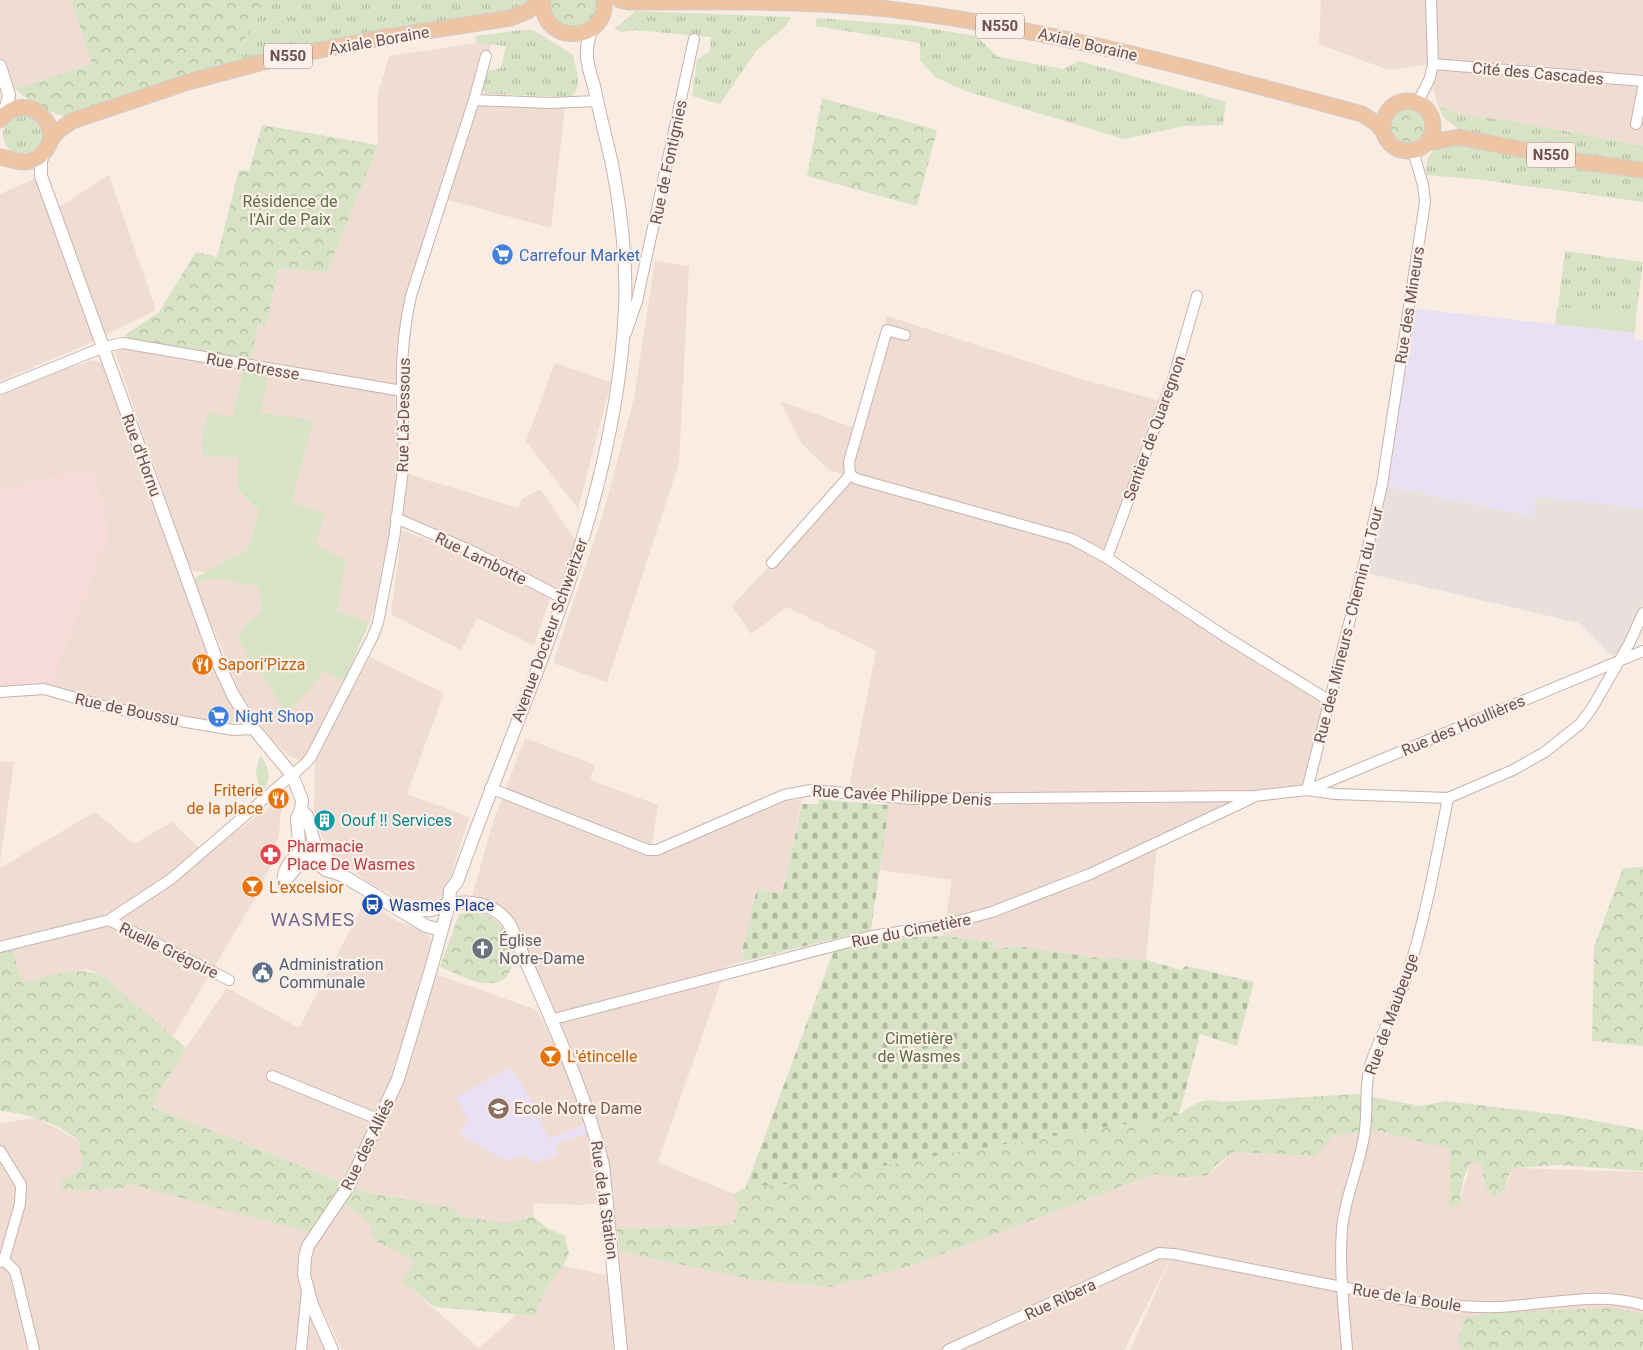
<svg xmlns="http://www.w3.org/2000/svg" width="1643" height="1350" font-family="Roboto,sans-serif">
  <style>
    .residential { fill: #efddd3; fill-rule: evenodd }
    .commercial { fill: #f7dbd8 }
    .industrial { fill: #e8e0dd }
    .education { fill: #e9e0f4 }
    .grass { fill: url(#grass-tufts) }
    .forest { fill: url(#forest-crowns) }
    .cemetery { fill: url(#cemetery-stones) }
    .garden { fill: #d7e3c4 }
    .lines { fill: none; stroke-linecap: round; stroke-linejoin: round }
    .minor-casing { stroke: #c7b3ac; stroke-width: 12 }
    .tertiary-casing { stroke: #c7b3ac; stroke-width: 14 }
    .primary-casing { stroke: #d3cbca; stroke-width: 17 }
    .minor { stroke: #fff; stroke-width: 10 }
    .tertiary { stroke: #fff; stroke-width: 12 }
    .primary { stroke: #eec5a4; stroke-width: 15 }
    .labels { text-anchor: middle; stroke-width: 4.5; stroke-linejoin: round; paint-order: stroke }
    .shield { fill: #fcf0e8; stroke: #97817c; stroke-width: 1 }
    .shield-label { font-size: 15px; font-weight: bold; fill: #6c524d }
    .street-label { font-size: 16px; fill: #6c524d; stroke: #fcf0e8 }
    .park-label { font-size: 16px; fill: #5b7047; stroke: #fcf0e8 }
    .shop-label { font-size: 16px; fill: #366cbe; stroke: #fcf0e8; text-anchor: start }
    .food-label { font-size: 16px; fill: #c56008; stroke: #fcf0e8; text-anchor: start }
    .culture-label { font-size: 16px; fill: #0d838f; stroke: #fcf0e8; text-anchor: start }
    .health-label { font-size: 16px; fill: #be3a42; stroke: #fcf0e8; text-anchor: start }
    .transit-label { font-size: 16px; fill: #164399; stroke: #fcf0e8; text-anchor: start }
    .worship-label { font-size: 16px; fill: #5b616d; stroke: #fcf0e8; text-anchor: start }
    .service-label { font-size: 16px; fill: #4e5e75; stroke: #fcf0e8; text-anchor: start }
    .education-label { font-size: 16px; fill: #785e54; stroke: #fcf0e8; text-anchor: start }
    .quarter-label { font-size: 19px; letter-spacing: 1px; fill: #766589; stroke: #fcf0e8 }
  </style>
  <defs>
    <pattern id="grass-tufts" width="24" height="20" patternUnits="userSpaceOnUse" patternTransform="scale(1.25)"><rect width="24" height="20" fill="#d7e3c4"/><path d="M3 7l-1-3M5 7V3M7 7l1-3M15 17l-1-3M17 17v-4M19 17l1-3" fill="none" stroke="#b2bba1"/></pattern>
    <pattern id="forest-crowns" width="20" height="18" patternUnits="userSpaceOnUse" patternTransform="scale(1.25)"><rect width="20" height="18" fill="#d7e3c4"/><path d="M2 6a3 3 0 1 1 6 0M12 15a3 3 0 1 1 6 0" fill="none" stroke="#b2bba1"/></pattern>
    <pattern id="cemetery-stones" width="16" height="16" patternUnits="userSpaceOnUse" patternTransform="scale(1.25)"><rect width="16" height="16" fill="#d7e3c4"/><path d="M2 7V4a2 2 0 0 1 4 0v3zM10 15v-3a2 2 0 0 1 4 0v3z" fill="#b2bba1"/></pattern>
  </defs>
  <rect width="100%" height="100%" fill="#f8ece3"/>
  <g class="residential">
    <polygon points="0,0 74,0 92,64 15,89 0,65"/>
    <polygon points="1321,0 1643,0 1643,146 1519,122 1465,115 1438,106 1433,89 1433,64 1388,70 1319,44"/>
    <polygon points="477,43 491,44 477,104 565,108 551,228 448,200 400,344 395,397 399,442 396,490 384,587 369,623 337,610 346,561 316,545 290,503 314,421 260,414 269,373 251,361 258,325 266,326 278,269 327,272 378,145 377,98 389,56"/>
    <polygon points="109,175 156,310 81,347 0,381 0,194 41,176 53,211"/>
    <polygon points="655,261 689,266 679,463 607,682 553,663 603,514 634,398"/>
    <polygon points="887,316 1075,377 1163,402 1107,558 1330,701 1307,790 1255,796 1157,842 1146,960 1099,958 1017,946 993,951 994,942 943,936 952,880 880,870 889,797 848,793 876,651 787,607 751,634 732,606 852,477 829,470 802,444 780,401 860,430"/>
    <polygon points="130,347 244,366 232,417 202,455 239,458 238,490 259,511 248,549 207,572 193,571 187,560 132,402 115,352"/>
    <polygon points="93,360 100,362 104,368 220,684 235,711 233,721 230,724 225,725 152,713 50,686 109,533 93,468 0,490 0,396 54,373"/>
    <polygon points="555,363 611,382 578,509 526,441"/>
    <polygon points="408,474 518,508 522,499 540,489 578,544 562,594 400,516"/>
    <polygon points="402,530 486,563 551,596 534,645 477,618 461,650 391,614"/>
    <polygon points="214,578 258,585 262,611 243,628 238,638 248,655 250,667 256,664 286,715 324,672 344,681 302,762 286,754 268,735 242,697 195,584"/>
    <polygon points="370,657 444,693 407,794 469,817 445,895 432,903 394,896 366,881 336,855 322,838 314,809 315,760"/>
    <path d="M525 738 595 765 590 780 658 805 652 843 667 851 781 802 802 799 782 894 757 889 742 951 745 961 721 968 724 973 658 1162 734 1194 739 1207 732 1225 617 1229 611 1228 610 1201 581 1205 534 1203 533 1216 506 1223 459 1216 455 1208 369 1193 152 1107 161 1089 186 1048 227 988 299 1028 361 909 370 905 401 923 426 931 433 943 431 969 438 975 537 1010 555 1046 564 1043 510 914 472 896 493 822ZM511 1067 531 1100 549 1139 587 1124 556 1145 557 1155 536 1163 524 1154 460 1134 468 1120 457 1097Z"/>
    <polygon points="0,761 14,762 0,864"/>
    <polygon points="282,797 279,833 272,863 254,900 172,1038 103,976 90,970 71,971 25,982 18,973 14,950 0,953 0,868 95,812 134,844 172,822 206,854"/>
    <polygon points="37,1118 79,1141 340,1201 369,1222 375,1241 416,1261 402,1281 479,1348 518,1313 535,1316 543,1293 563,1266 611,1276 617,1350 342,1350 310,1286 335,1350 0,1350 0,1123"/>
    <polygon points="1366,1128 1450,1149 1449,1208 1459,1205 1471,1162 1482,1165 1485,1186 1494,1197 1505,1190 1513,1168 1643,1172 1643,1350 1130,1350 1173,1254 1124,1350 627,1350 619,1251 752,1280 831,1287 908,1267 1155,1174 1207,1176 1234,1152 1314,1156 1331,1136"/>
  </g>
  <polygon class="commercial" points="93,468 109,533 50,686 0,688 0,490"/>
  <polygon class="industrial" points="1384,486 1532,516 1538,495 1643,509 1643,602 1635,625 1620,654 1610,655 1579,623 1366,573"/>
  <g class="education">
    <polygon points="1409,308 1634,333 1634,339 1643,340 1643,509 1538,496 1532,516 1382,485"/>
    <polygon points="511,1067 531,1100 549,1139 587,1124 590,1132 556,1145 557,1155 536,1163 524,1155 507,1161 460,1135 468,1120 456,1097"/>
  </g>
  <g class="grass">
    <polygon points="267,0 531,0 513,10 230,65"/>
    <polygon points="636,11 791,17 786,26 756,51 720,104 692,96 697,60 710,51 711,37 636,30 622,32 614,29"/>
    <polygon points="817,18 909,25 976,36 998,57 1063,69 1079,61 1226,102 1223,125 1184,126 1124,139 966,91 935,77 920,60 920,43 815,26"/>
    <path d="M522 30H533L572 54C576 70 584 84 571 97L486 94 481 88 486 71 501 68 506 46 477 43 475 36Z"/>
    <path d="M1438 106 1465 115 1519 122 1643 146V202L1476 179 1426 175C1425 153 1436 144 1457 145L1460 130 1444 118Z"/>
    <circle cx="23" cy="135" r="20"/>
    <polygon points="1565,251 1643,262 1636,317 1558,307"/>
  </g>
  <g class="forest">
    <path d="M71 0H267L230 65 64 116C44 111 30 102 15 89L92 64Z"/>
    <path d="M550 0H597C597 37 550 36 550 0Z"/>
    <polygon points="822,98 937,130 917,206 807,176"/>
    <circle cx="1408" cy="126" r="20"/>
    <polygon points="262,125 378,145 327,272 278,269 266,326 258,325 251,361 132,342 125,335 159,312 196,252 217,257 239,170 249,171"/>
    <polygon points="1643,867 1643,1046 1592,1041 1594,947 1623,868"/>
    <path d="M476 911C520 921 528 988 484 983 470 982 454 972 440 967L459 914Z"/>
    <path d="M14 950 18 973 25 982C51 976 77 965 103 976L186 1048 161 1089 152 1107 369 1193 455 1208 459 1216 506 1223 533 1216 547 1228 565 1236 569 1254 563 1266 543 1293 535 1316 434 1307 402 1281 415 1261 375 1241 369 1222 340 1201 319 1230 308 1232 126 1183 125 1188 79 1191 62 1188 61 1181 83 1168 79 1141C56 1122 29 1114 0 1111V953Z"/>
    <path d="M1356 1094 1421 1106 1446 1101 1570 1116 1643 1130V1171L1559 1165 1513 1168 1508 1177 1505 1190 1494 1197 1485 1186 1482 1165 1471 1162 1464 1177 1459 1205 1449 1208 1450 1149 1366 1128 1358 1132 1331 1136 1326 1146 1314 1156 1234 1152 1216 1165 1207 1176 1179 1177 1155 1174 908 1267 831 1287 752 1280 619 1251 617 1229 732 1225 739 1207 734 1194 746 1187 817 1182 904 1161 1179 1115C1194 1104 1203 1097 1222 1102Z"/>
    <polygon points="1613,1308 1643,1314 1643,1350 1461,1350 1458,1340 1465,1317 1486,1313"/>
  </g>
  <g class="cemetery">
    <polygon points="819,799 889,805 871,930 745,961 742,951 757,889 782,894 802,804 818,804"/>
    <polygon points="943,936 995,942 993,950 1017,946 1099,958 1146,960 1181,970 1186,966 1254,982 1237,1046 1200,1034 1179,1115 904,1161 817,1182 746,1187 834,950 888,938"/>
  </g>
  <g class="garden">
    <polygon points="1557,307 1636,317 1635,333 1555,324"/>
    <polygon points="244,366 269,372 261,413 314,420 291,503 324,513 316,545 346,561 337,610 369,623 344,681 324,672 286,715 257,665 251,667 248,655 238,638 243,628 262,611 258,586 214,578 195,584 193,579 248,549 259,511 238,490 238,458 202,455 203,431 209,412 232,417"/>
    <path d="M260 756C271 769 272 781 260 794L256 771Z"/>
  </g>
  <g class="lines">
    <defs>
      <g id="minor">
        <polyline points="1433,64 1643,81"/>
        <polyline points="474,100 486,56"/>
        <polyline points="1418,102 1430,78 1433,64 1431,0"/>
        <polyline points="1636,124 1643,88"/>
        <polyline points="1197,296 1174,376 1107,558 1226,637 1330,701"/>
        <polyline points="626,333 637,301 694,39"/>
        <polyline points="905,335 887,330 849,462 850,475 857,479 1072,539 1107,558"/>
        <polyline points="0,389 104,347 123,343 402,391"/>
        <polyline points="396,518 474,552 564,599"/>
        <polyline points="772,563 850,475"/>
        <polyline points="0,692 44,689 104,706 151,716 233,730 254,729"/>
        <polyline points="490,788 648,850 657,850 784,795 811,790 914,799 1255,796 1307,790 1336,794 1448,798 1513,770 1545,752 1580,724 1592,708 1629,644 1643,613"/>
        <polyline points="1307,790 1365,560 1382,485 1425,202 1423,185 1413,151"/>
        <polyline points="1308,790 1643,651"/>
        <path d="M283 884C281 870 289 861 299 852"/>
        <polyline points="283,884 305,859"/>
        <polyline points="109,920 229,980"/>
        <path d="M0 947 109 920 171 879 306 763 311 757 372 638 378 623 394 539 403 470C405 444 402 418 402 392 401 360 404 327 411 296L474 100 550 103 597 101"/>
        <polyline points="550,1020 872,936 944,925 992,912 1090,874 1252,798"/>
        <polyline points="272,1076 380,1120"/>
        <polyline points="0,1151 21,1185 20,1204 4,1260 0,1262"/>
        <polyline points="4,1260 15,1271 34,1350"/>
        <polyline points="301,1350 307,1291"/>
        <path d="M948 1350 1159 1253 1174 1254 1418 1302C1445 1305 1471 1308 1498 1307 1546 1305 1596 1291 1643 1305"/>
        <path d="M1347 1350C1344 1310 1339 1269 1342 1229 1345 1195 1361 1163 1365 1130 1368 1108 1364 1087 1370 1066 1379 1037 1395 1010 1405 982 1425 922 1436 859 1448 798"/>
      </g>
      <g id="tertiary">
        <polyline points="0,66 9,95 4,115"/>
        <polyline points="44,153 41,161 41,176 215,656 233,695 254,729 292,775 302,800 301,810 297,818 300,855 304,859 311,859 326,870 342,875 426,926 441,930"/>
        <polyline points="301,810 307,816 317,852 334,863 342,875"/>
        <path d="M399 908C409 909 421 911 431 910 437 909 443 905 449 904 473 899 500 906 511 927 544 1005 583 1083 603 1165L621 1350"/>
        <path d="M332 1350 312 1305 304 1275 305 1257 308 1246 349 1185 398 1079 431 969 449 904 450 890 457 882C523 695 616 511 625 309 627 261 621 211 612 164 606 137 599 112 594 86 591 76 587 65 587 55 586 47 589 38 591 29"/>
      </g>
      <g id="primary">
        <path d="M543 0C539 46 609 44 604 0"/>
        <path d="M620 0 628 2C714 2 801 0 888 9 1049 28 1206 72 1362 114L1377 124 1383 131"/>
        <circle cx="1408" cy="126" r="25"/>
        <path d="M0 120C27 86 70 130 41 155 36 160 29 162 23 162 15 162 8 158 0 157"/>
        <polyline points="50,141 58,131 72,121 188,82 275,59 381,38 511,18 528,11 540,0"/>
        <polyline points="1427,143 1459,137 1584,162 1643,170"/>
      </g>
    </defs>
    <use href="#minor" class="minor-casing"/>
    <use href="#tertiary" class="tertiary-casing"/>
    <use href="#primary" class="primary-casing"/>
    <use href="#minor" class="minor"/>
    <use href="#tertiary" class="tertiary"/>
    <use href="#primary" class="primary"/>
  </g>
  <defs>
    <symbol id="supermarket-disc" viewBox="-11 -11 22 22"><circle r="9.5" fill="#3f7fe0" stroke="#fcf0e8"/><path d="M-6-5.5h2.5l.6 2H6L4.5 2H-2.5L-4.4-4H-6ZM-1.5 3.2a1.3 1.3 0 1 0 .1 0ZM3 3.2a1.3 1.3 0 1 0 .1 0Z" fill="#fff"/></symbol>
    <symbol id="restaurant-disc" viewBox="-11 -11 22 22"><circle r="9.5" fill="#e8710a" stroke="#fcf0e8"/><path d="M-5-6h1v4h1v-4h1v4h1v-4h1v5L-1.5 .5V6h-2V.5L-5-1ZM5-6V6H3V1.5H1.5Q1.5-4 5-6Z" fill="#fff"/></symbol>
    <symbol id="building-disc" viewBox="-11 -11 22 22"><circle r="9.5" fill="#0f9aa8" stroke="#fcf0e8"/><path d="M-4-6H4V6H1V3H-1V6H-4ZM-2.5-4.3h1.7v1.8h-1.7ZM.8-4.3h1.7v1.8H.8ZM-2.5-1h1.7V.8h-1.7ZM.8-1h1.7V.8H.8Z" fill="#fff"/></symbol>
    <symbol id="pharmacy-disc" viewBox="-11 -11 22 22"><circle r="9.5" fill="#e0444e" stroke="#fcf0e8"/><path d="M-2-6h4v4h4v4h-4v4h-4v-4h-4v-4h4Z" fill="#fff"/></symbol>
    <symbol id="bar-disc" viewBox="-11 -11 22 22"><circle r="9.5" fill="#e8710a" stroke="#fcf0e8"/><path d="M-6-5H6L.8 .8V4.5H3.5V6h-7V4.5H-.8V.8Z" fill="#fff"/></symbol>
    <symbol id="bus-disc" viewBox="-11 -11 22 22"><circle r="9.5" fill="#1a4fb4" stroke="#fcf0e8"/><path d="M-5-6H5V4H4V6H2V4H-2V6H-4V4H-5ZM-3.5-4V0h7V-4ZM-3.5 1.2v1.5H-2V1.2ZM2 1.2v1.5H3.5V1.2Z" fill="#fff"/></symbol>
    <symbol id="church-disc" viewBox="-11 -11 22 22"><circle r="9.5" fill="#6b7280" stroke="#fcf0e8"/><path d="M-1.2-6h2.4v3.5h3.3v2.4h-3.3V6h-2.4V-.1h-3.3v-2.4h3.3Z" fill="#fff"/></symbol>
    <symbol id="civic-disc" viewBox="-11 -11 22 22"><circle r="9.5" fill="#5c6f8a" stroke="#fcf0e8"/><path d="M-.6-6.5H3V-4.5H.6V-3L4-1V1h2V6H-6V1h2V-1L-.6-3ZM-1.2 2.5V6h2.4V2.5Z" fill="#fff"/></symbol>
    <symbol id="school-disc" viewBox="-11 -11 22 22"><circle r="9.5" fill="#8d6e63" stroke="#fcf0e8"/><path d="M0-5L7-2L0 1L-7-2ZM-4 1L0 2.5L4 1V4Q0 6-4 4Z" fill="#fff"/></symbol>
  </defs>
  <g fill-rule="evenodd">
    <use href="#supermarket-disc" x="490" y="242" width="25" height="25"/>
    <use href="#restaurant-disc" x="190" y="652" width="25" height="25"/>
    <use href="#supermarket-disc" x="206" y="704" width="25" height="25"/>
    <use href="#restaurant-disc" x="266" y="786" width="25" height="25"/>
    <use href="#building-disc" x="312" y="808" width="25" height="25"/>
    <use href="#pharmacy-disc" x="258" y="842" width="25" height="25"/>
    <use href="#bar-disc" x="240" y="874" width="25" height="25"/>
    <use href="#bus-disc" x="360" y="892" width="25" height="25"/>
    <use href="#church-disc" x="470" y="936" width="25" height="25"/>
    <use href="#civic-disc" x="250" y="960" width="25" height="25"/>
    <use href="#bar-disc" x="538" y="1044" width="25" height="25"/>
    <use href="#school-disc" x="486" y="1096" width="25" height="25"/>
  </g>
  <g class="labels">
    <g class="shield">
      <rect x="976" y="13.5" width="48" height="25" rx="4"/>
      <rect x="264" y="43.5" width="48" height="25" rx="4"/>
      <rect x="1527" y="142.5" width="48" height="25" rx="4"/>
    </g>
    <g class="shield-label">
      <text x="1000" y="31">N550</text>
      <text x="288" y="61">N550</text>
      <text x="1551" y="160">N550</text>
    </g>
    <g class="street-label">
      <text transform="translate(379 40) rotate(-10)" y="6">Axiale Boraine</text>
      <text transform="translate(1088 44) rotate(13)" y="6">Axiale Boraine</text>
      <text transform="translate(1538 73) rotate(5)" y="6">Cité des Cascades</text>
      <text transform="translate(668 162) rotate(-78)" y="6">Rue de Fontignies</text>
      <text transform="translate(1409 305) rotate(-81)" y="6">Rue des Mineurs</text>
      <text transform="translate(253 366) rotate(10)" y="6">Rue Potresse</text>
      <text transform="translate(403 415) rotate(-89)" y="6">Rue Là-Dessous</text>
      <text transform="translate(1154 428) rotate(-70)" y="6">Sentier de Quaregnon</text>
      <text transform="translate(142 455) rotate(70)" y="6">Rue d'Hornu</text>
      <text transform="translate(481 558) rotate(26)" y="6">Rue Lambotte</text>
      <text transform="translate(1348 625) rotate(-76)" y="6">Rue des Mineurs - Chemin du Tour</text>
      <text transform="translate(549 630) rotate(-70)" y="6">Avenue Docteur Schweitzer</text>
      <text transform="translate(127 709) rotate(12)" y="6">Rue de Boussu</text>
      <text transform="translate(1463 725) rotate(-23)" y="6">Rue des Houllières</text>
      <text transform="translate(902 795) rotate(3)" y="6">Rue Cavée Philippe Denis</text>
      <text transform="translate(911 930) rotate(-11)" y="6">Rue du Cimetière</text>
      <text transform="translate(169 950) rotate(26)" y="6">Ruelle Grégoire</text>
      <text transform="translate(1391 1014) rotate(-70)" y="6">Rue de Maubeuge</text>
      <text transform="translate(367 1144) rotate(-64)" y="6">Rue des Alliés</text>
      <text transform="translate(605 1200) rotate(82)" y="6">Rue de la Station</text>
      <text transform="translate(1407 1297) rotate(9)" y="6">Rue de la Boule</text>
      <text transform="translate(1060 1299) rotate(-25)" y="6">Rue Ribera</text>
    </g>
    <g class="park-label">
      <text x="290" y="207">Résidence de<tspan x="290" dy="18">l'Air de Paix</tspan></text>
      <text x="919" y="1044">Cimetière<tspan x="919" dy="18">de Wasmes</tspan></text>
    </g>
    <g class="shop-label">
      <text x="519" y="261">Carrefour Market</text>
      <text x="235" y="722">Night Shop</text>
    </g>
    <g class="food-label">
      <text x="218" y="670">Sapori’Pizza</text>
      <text x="263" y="796" text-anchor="end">Friterie<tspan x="263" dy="18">de la place</tspan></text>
      <text x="269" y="893">L'excelsior</text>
      <text x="567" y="1062">L'étincelle</text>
    </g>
    <g class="culture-label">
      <text x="341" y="826">Oouf !! Services</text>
    </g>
    <g class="health-label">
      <text x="287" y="852">Pharmacie<tspan x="287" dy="18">Place De Wasmes</tspan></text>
    </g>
    <g class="transit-label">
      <text x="389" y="911">Wasmes Place</text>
    </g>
    <g class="worship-label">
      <text x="499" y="946">Église<tspan x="499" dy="18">Notre-Dame</tspan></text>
    </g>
    <g class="service-label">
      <text x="279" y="970">Administration<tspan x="279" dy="18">Communale</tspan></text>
    </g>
    <g class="education-label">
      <text x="514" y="1114">Ecole Notre Dame</text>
    </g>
    <g class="quarter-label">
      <text x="313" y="926">WASMES</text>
    </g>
  </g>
</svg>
